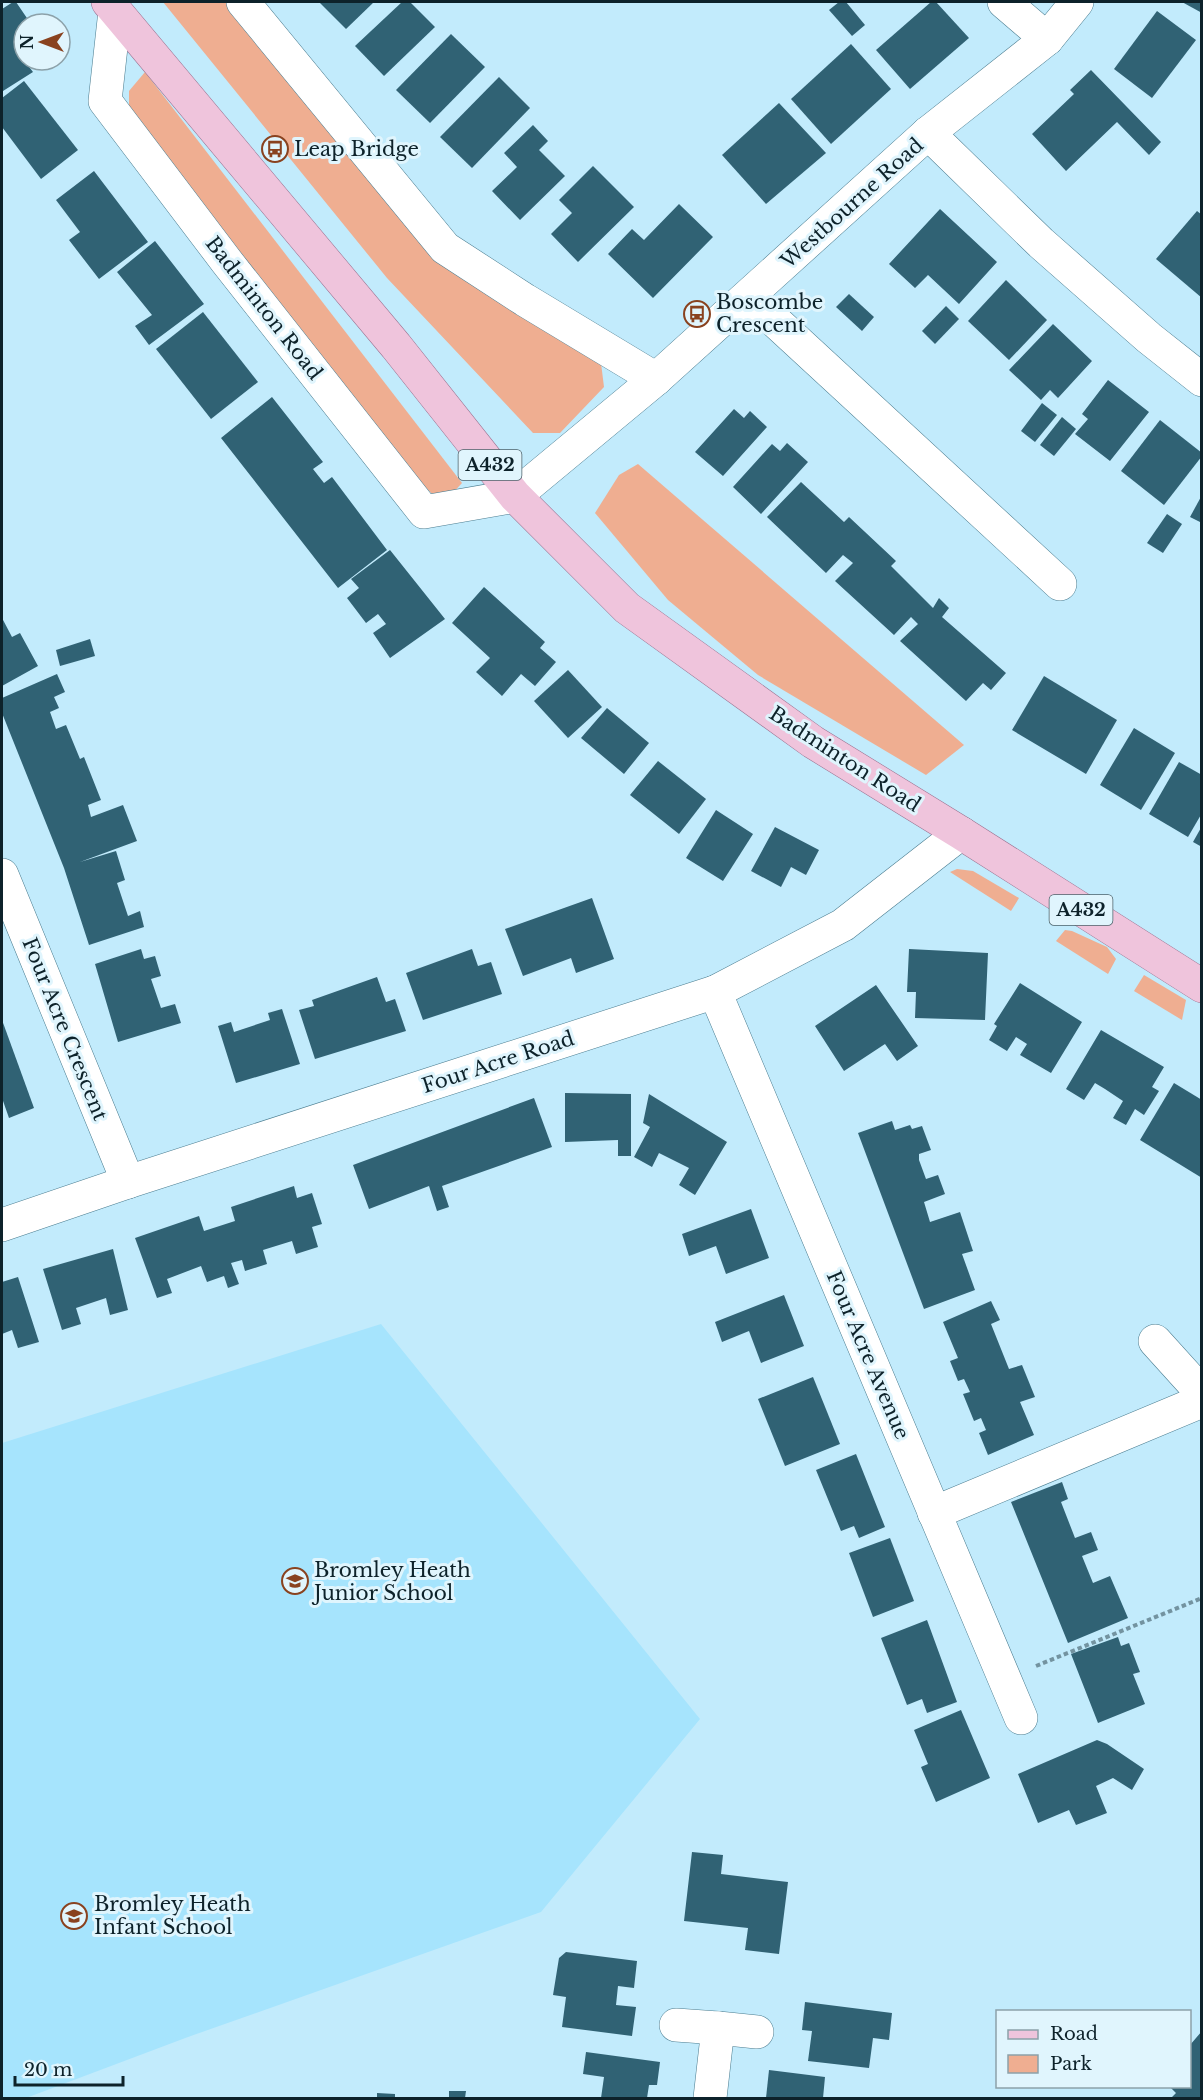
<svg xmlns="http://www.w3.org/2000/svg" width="1203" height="2100" font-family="'Libre Baskerville',serif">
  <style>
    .built { fill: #a6e4fd }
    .green { fill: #efae91 }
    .building { fill: #306274 }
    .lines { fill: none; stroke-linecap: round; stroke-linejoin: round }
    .minor-casing { stroke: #4b7d90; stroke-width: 34 }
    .major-casing { stroke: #99718f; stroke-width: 34 }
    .path { stroke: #7393a0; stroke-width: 4; stroke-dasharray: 4.5 3; stroke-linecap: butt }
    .minor { stroke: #fff; stroke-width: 33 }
    .major { stroke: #efc4dc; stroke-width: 33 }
    .labels { text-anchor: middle; stroke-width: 6; stroke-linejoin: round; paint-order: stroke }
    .shield { fill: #e0f5fd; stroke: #4c6169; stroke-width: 1.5 }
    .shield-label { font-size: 18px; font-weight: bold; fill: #0d222a }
    .poi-label { font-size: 20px; fill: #0d222a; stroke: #e0f5fd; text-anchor: start }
    .street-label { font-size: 20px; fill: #0d222a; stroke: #e0f5fd }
  </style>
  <rect width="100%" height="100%" fill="#c2ebfc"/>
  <polygon class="built" points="381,1324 700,1719 541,1912 188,2037 26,2098 2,2098 2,1443"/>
  <g class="green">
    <polygon points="163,2 232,2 439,252 601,363 604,387 560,433 533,433 387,278"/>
    <polygon points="145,72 462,483 451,495 434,496 405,466 129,114 129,91"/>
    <polygon points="638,464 964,745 926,775 758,675 668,600 595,513 619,475"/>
    <polygon points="957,869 973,871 1019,898 1011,911 950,872"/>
    <polygon points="1065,930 1072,931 1107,947 1116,959 1108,974 1056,941"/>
    <polygon points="1144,975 1186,1000 1182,1020 1134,991"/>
  </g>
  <g class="building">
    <polygon points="13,2 16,2 31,24 24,24 24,60 33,72 3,91 2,89 2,9"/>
    <polygon points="319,2 374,2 346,29"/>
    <polygon points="402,2 410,2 435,27 384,76 355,46"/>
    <polygon points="839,2 846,2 865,25 852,36 829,10"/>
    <polygon points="931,2 936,2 969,38 910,89 876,50"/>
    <polygon points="1182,2 1202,2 1202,13"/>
    <polygon points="1157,11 1196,40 1152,98 1114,69"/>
    <polygon points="451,34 485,67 430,123 396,90"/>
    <polygon points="851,44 891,89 831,144 791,99"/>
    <polygon points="1091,70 1161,142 1149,155 1117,122 1066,171 1032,134 1074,94 1070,90"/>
    <polygon points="499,77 530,108 472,168 440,137"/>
    <polygon points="24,81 78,150 41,179 2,127 2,98"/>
    <polygon points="779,103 826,153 766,204 722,155"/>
    <polygon points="533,125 548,141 539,150 565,176 520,220 492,191 517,167 504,153"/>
    <polygon points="593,166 634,207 578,262 551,234 572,213 559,200"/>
    <polygon points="94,171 148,242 99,279 69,240 80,232 56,200"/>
    <polygon points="679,204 713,237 653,298 608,254 632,229 644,240"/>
    <polygon points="940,209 997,262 959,304 928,275 915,288 889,264"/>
    <polygon points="1197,211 1202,215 1202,298 1156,259"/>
    <polygon points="155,241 204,304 149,345 135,326 152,315 117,272"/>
    <polygon points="1006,280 1047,320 1009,360 968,321"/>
    <polygon points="849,294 874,317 862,331 836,307"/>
    <polygon points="946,306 959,319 935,344 922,331"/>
    <polygon points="203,312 258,382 211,419 156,349"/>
    <polygon points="1053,324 1092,361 1058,398 1050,390 1041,400 1009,370"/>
    <polygon points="1108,380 1149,412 1110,461 1075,434 1088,419 1082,414"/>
    <polygon points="272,397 323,462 313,469 324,483 332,477 387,550 338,588 221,438"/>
    <polygon points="1042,403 1057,415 1035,442 1021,431"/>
    <polygon points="734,409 744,418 750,411 767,427 723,476 695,452"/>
    <polygon points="1062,417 1076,429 1054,456 1040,445"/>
    <polygon points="1160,420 1202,453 1202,456 1164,505 1121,471"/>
    <polygon points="787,443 808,462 761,514 733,487 772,444 780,451"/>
    <polygon points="801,482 844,522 849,517 896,561 891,566 933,608 939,598 949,608 942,617 1006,673 991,690 983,683 966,701 900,641 918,624 911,617 894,635 835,581 853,563 843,555 826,573 767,517"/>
    <polygon points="1202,495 1202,523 1190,517"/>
    <polygon points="1167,514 1182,524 1163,553 1147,543"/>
    <polygon points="390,550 445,619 390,658 373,633 386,624 378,614 366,623 347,598 359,588 351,579"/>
    <polygon points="484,587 545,642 540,648 556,662 535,686 521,674 502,696 476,672 490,658 452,623"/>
    <polygon points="2,618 12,637 20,633 38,666 2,686"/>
    <polygon points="90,639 95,656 60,666 56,650"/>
    <polygon points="568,670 602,707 568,738 534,701"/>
    <polygon points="57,674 65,692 54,697 59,708 50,712 56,729 66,725 80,759 84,757 101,800 88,805 91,817 123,805 137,841 80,862 116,851 125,880 117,883 128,916 140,911 144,927 89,945 64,868 2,713 2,698"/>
    <polygon points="1044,676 1117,720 1086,774 1012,730"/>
    <polygon points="607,708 649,743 624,774 581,738"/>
    <polygon points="1134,728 1175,753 1141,810 1100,785"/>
    <polygon points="658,761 706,799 679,834 630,795"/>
    <polygon points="1179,762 1202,775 1202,813 1188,837 1149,814"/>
    <polygon points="716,810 753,834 723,881 686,858"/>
    <polygon points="1202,826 1202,847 1193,842"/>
    <polygon points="775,827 819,850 806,875 791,867 781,887 751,871"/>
    <polygon points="592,898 614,959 576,973 571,958 523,976 505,929"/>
    <polygon points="141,949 144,959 155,956 161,976 151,979 161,1008 175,1004 181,1023 118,1042 95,964"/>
    <polygon points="472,949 478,966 491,962 502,994 423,1020 406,973"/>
    <polygon points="909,949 988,953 985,1020 915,1018 916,992 907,992"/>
    <polygon points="377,977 386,1002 395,999 406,1031 315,1059 299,1010 314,1006 312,1000"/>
    <polygon points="1020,983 1082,1022 1051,1073 1020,1055 1027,1044 1016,1037 1007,1051 989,1040 997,1026 994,1024"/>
    <polygon points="876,985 918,1046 897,1061 885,1044 844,1071 815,1026"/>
    <polygon points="282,1009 300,1064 236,1083 218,1026 231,1022 234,1032 270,1020 268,1013"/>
    <polygon points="2,1020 34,1108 9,1118 2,1098"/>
    <polygon points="1101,1030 1164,1067 1152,1087 1159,1091 1144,1115 1135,1109 1126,1125 1113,1118 1123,1101 1105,1089 1095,1083 1084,1100 1066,1089"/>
    <polygon points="1174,1083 1202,1100 1202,1178 1140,1140"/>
    <polygon points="565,1093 631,1094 631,1156 618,1156 618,1140 565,1142"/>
    <polygon points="649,1094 727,1142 695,1195 679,1185 689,1168 659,1153 652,1167 634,1157 650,1127 643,1123"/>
    <polygon points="534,1098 552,1147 442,1186 449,1207 437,1211 429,1186 369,1209 353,1165"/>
    <polygon points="892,1121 895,1130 910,1125 912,1129 922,1126 931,1150 919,1154 919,1160 926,1179 938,1175 945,1194 924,1202 930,1222 960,1212 973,1251 962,1254 975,1290 924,1309 858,1133"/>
    <polygon points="294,1186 297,1198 312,1193 322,1224 312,1227 318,1247 296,1254 292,1241 263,1250 267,1264 245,1271 242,1260 231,1263 239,1284 228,1288 224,1276 207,1282 201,1266 167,1279 172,1293 157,1298 135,1238 199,1216 204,1231 235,1221 231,1207"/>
    <polygon points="751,1209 769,1258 726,1274 716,1246 689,1256 682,1234"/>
    <polygon points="113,1249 128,1310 110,1315 106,1298 76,1308 81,1324 62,1330 43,1269"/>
    <polygon points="18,1277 39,1342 18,1348 12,1330 2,1334 2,1282"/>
    <polygon points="784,1295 804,1346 761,1363 749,1331 722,1342 715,1322"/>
    <polygon points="991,1301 1000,1320 991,1324 1009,1369 1022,1365 1035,1397 1020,1402 1034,1435 988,1455 979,1433 986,1430 981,1418 974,1421 963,1394 970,1392 964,1379 958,1381 950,1361 958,1358 943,1322"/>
    <polygon points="813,1377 840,1444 785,1466 758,1399"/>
    <polygon points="856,1454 885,1527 859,1538 854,1526 841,1531 816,1470"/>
    <polygon points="1062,1482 1068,1499 1061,1502 1075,1538 1091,1532 1098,1550 1082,1556 1093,1583 1110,1576 1128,1618 1068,1643 1011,1502"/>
    <polygon points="890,1538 914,1601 873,1617 849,1553"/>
    <polygon points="927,1620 957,1702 927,1713 922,1699 907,1705 881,1638"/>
    <polygon points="1118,1637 1121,1646 1129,1643 1140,1672 1133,1674 1145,1704 1098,1723 1071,1654"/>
    <polygon points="961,1710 990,1778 936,1802 921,1767 928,1764 914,1730"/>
    <polygon points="1097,1740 1107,1744 1144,1769 1132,1790 1113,1778 1096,1786 1107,1813 1076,1825 1069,1810 1038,1823 1018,1774"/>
    <polygon points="692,1852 723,1855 721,1874 788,1882 779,1954 745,1950 748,1928 684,1921"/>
    <polygon points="566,1952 637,1961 634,1988 618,1986 616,2005 636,2007 632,2036 562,2027 566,1997 553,1995 559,1958"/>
    <polygon points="805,2002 892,2013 889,2040 873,2038 869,2068 808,2061 812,2031 802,2030"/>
    <polygon points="1202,2031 1202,2098 1171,2098 1176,2093 1169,2086 1190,2086 1190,2045"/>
    <polygon points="586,2052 660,2062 657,2085 649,2085 647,2098 601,2098 604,2077 583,2074"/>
    <polygon points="769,2070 825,2077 823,2098 766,2098"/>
    <polygon points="449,2091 466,2091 465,2098 449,2098"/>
    <polygon points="377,2093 395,2094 395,2098 377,2098"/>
  </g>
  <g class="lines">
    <defs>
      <g id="minor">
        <polyline points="243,2 445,248 525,300 656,379"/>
        <polyline points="1004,2 1047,39"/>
        <polyline points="115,11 105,101 227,262 424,512 515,496 656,379 928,133 1047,39 1077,2"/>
        <polyline points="928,133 1041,243 1149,338 1202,380"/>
        <polyline points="749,297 1060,584"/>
        <polyline points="2,875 128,1182"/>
        <polyline points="715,992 1021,1718"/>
        <polyline points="2,1225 128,1182 715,992 843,925 961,833"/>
        <polyline points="1155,1341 1202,1393"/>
        <polyline points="934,1513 1202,1401"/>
        <polyline points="676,2025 718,2028"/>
        <polyline points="710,2098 718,2028 757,2032"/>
      </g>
      <polyline id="major" points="108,2 396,346 515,496 627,608 813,742 961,833 1202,986"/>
    </defs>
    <use href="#minor" class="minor-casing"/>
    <use href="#major" class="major-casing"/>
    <polyline class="path" points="1036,1666 1202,1598"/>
    <use href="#minor" class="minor"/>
    <use href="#major" class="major"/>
  </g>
  <defs>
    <symbol id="bus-ring" viewBox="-11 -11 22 22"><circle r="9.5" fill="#e0f5fd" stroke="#89421f" stroke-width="1.5"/><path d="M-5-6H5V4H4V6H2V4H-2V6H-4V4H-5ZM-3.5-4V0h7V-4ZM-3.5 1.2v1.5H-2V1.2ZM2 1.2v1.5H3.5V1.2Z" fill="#89421f"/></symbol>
    <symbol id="school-ring" viewBox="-11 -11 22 22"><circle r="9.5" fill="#e0f5fd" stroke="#89421f" stroke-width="1.5"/><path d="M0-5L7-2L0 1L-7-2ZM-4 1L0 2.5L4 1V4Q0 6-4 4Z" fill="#89421f"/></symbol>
  </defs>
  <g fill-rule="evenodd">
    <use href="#bus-ring" x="260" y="134" width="30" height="30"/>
    <use href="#bus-ring" x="682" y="299" width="30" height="30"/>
    <use href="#school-ring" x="280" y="1566" width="30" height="30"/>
    <use href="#school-ring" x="59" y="1901" width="30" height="30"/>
  </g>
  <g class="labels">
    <g class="shield">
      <rect x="458.5" y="450" width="63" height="30" rx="4.5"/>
      <rect x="1049.5" y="895" width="63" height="30" rx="4.5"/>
    </g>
    <g class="shield-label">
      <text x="490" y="471">A432</text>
      <text x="1081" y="916">A432</text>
    </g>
    <g class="poi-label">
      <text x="294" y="156">Leap Bridge</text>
      <text x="716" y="309">Boscombe<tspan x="716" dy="23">Crescent</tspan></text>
      <text x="314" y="1577">Bromley Heath<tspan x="314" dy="23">Junior School</tspan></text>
      <text x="94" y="1911">Bromley Heath<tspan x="94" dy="23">Infant School</tspan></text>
    </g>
    <g class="street-label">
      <text transform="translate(852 203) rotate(-42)" y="7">Westbourne Road</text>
      <text transform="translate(264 308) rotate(52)" y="7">Badminton Road</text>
      <text transform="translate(845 759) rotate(33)" y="7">Badminton Road</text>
      <text transform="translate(65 1029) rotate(68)" y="7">Four Acre Crescent</text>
      <text transform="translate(498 1062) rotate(-18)" y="7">Four Acre Road</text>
      <text transform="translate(868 1355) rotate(67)" y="7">Four Acre Avenue</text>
    </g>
  </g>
  <rect width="1203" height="2100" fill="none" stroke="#0d222a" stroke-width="6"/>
  <rect x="996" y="2010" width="195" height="78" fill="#e0f5fd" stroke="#8ca1a9" stroke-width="1.5"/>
  <rect x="1008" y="2030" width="30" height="9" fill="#efc4dc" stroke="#8ca1a9" stroke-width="1.5"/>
  <text x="1050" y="2040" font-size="18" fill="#0d222a">Road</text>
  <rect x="1008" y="2055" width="30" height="18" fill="#efae91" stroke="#8ca1a9" stroke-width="1.5"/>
  <text x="1050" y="2070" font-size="18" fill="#0d222a">Park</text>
  <g transform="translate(42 42) rotate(270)"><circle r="28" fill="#e0f5fd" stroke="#8ca1a9" stroke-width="1.5"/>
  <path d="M0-4.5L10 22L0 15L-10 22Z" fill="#89421f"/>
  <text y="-9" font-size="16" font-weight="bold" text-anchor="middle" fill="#0d222a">N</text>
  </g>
  <path d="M15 2076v9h108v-9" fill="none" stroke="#0d222a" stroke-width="3"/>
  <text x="24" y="2076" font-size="18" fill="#0d222a" stroke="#e0f5fd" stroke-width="4.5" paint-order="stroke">20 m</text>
</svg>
